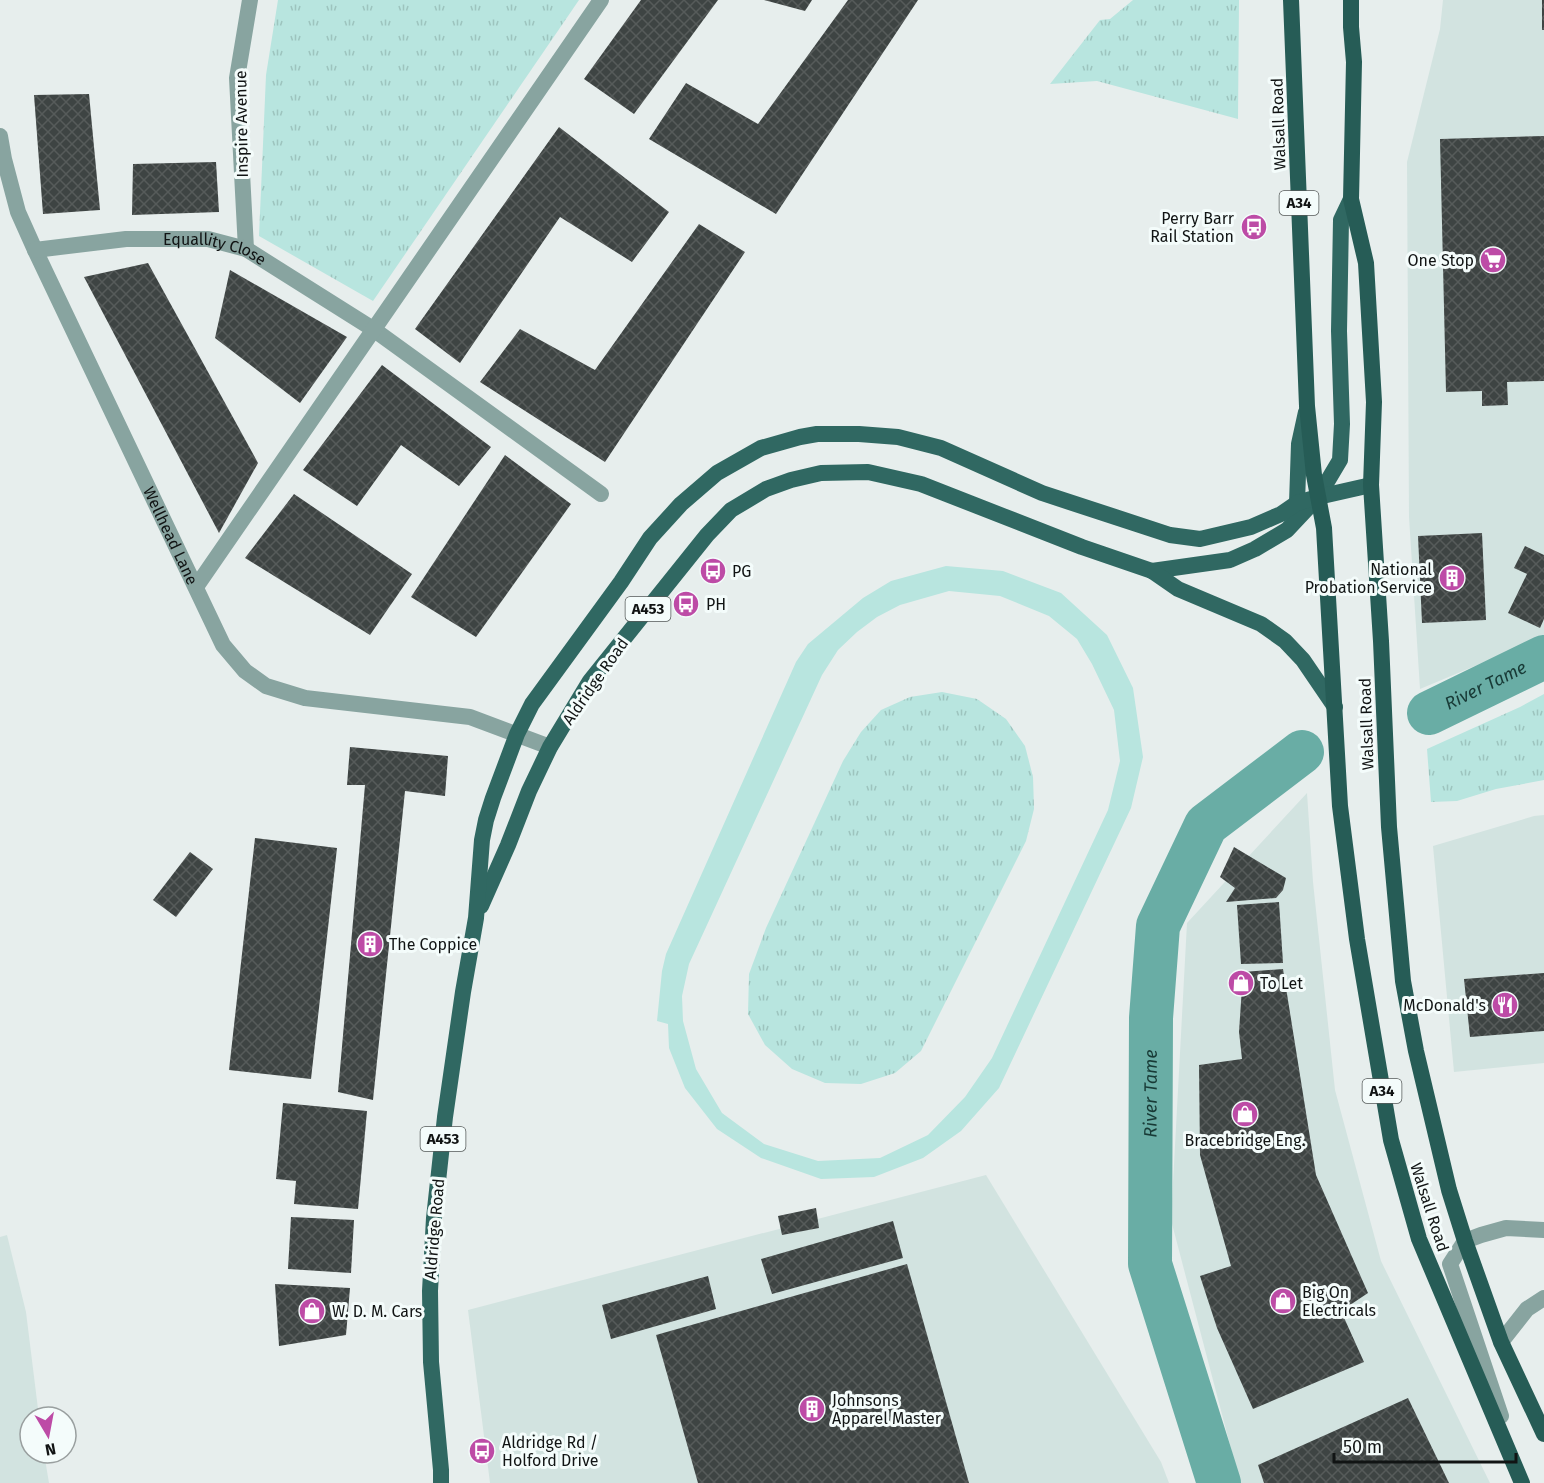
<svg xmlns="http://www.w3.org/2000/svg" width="1544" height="1483" font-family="'Fira Sans',sans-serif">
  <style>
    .built { fill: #d2e3e0 }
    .grass { fill: url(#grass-tufts) }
    .pitch { fill: #b8e5df; fill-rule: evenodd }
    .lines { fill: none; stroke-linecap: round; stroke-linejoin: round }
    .river { stroke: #69ada5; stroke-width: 44 }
    .building { fill: url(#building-cross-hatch) }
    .minor { stroke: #88a4a0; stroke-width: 16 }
    .primary { stroke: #306862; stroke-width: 16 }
    .trunk { stroke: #265c56; stroke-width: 16 }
    .labels { text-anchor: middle; stroke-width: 6; stroke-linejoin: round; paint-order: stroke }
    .shield { fill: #f4fcfb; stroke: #555a59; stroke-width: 1.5 }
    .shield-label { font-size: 15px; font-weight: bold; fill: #111414 }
    .street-label { font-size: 16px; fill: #111414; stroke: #f4fcfb }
    .poi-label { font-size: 16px; fill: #111414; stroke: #f4fcfb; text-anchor: start }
    .water-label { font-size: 18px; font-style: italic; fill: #183a36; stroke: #f4fcfb }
  </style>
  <defs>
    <pattern id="grass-tufts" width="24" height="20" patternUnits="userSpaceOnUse" patternTransform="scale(1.5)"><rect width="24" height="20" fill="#b8e5df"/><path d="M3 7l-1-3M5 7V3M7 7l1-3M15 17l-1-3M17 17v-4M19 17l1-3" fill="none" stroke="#9dc4be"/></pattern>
    <pattern id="building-cross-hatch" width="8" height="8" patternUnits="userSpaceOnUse" patternTransform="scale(1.5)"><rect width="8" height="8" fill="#3e4443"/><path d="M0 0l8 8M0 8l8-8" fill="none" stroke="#565b5a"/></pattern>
  </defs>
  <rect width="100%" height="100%" fill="#e7eeed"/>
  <g class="built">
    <polygon points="1443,0 1544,0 1544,637 1420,689 1409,517 1407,162 1440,29"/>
    <polygon points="1307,793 1313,882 1335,1090 1381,1261 1490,1483 1240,1483 1171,1220 1187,923"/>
    <polygon points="1544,815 1544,1063 1454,1072 1433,846 1534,816"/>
    <polygon points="986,1175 1161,1462 1169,1483 490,1483 468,1310"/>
    <polygon points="7,1235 26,1312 39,1417 30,1417 30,1453 44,1453 49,1483 0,1483 0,1237"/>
  </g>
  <g class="grass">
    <polygon points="278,0 579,0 373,301 259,236 266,75"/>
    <polygon points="1133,0 1239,0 1238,119 1097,81 1050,84 1100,20 1110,19"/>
    <polygon points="942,692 977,699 1006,719 1025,746 1033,777 1034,809 1026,841 921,1051 895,1073 861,1084 825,1083 792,1069 765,1045 748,1014 749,974 766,928 843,761 861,732 881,710 910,697"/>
    <polygon points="1544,694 1544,780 1496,789 1457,801 1431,802 1427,749 1520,707"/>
  </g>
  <path class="pitch" d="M946 566 1003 571 1061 593 1107 635 1133 688 1143 757 1131 808 999 1088 961 1131 923 1158 874 1177 821 1179 761 1158 717 1129 685 1088 669 1048 668 1024 657 1021 662 971 666 954 796 662 808 644 863 598 891 581ZM949 591 1000 596 1049 616 1077 639 1092 664 1114 710 1120 761 1108 810 992 1058 965 1097 928 1135 880 1158 818 1161 764 1144 722 1113 696 1069 683 1021 682 996 689 964 822 675 838 650 857 632 877 617 900 605Z"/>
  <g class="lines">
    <g class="river">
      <path id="s1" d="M1429 713 1544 657"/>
      <path id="s2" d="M1219 1483 1150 1264 1151 1018 1158 926 1206 825 1302 752"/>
    </g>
  </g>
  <g class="building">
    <polygon points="641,0 718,0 634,114 584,79"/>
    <polygon points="764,0 812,0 805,11"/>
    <polygon points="848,0 918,0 776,214 649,139 686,83 758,124"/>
    <rect x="1542" y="0" width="2" height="30"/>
    <polygon points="89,94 100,210 43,214 34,95"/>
    <polygon points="559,127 669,212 632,262 560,217 460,363 415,329"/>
    <polygon points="1544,136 1544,381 1507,382 1508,405 1482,406 1482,391 1446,392 1440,139"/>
    <polygon points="216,162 219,212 132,215 133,164"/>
    <polygon points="699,224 745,252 605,462 480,382 520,329 595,370"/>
    <polygon points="148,263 258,463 219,533 84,277"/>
    <polygon points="230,270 347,337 300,403 215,338"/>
    <polygon points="382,365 491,447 459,486 401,445 357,506 303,470"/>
    <polygon points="505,455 571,504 476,637 411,597"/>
    <polygon points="294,494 412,574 370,635 245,558"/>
    <polygon points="1482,533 1486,620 1422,623 1418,536"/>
    <polygon points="1525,546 1544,555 1544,619 1540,628 1508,613 1527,574 1514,568"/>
    <polygon points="350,747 448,756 445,796 405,791 373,1100 338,1092 365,785 347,785"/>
    <polygon points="255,838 337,848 311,1079 229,1070"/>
    <polygon points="1234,847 1286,878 1283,890 1276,898 1226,902 1235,888 1220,877"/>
    <polygon points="190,852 213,869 176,917 153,900"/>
    <polygon points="1279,902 1283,963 1241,964 1237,905"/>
    <polygon points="1283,969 1316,1175 1368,1293 1341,1311 1364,1362 1253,1409 1217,1328 1200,1276 1231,1266 1200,1155 1199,1065 1242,1059 1239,1032 1243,972"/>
    <polygon points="1544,973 1544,1031 1470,1037 1464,979"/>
    <polygon points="283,1103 367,1111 358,1209 294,1204 296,1181 276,1179"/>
    <polygon points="816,1208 819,1228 782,1235 778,1216"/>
    <polygon points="291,1217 354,1220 351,1273 288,1269"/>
    <polygon points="893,1221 903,1258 772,1294 761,1259"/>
    <polygon points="907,1264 969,1483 698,1483 656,1335"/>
    <polygon points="708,1276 716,1309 611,1339 602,1305"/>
    <polygon points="275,1284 350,1288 346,1335 279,1346"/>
    <polygon points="1408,1398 1449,1483 1264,1483 1258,1465"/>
  </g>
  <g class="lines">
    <g class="minor">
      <path id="s3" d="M0 136 4 159 18 212 35 250 223 645 245 671 266 686 305 698 470 717 550 747"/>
      <polyline points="246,249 237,78 250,0"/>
      <path id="s4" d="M35 250 126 239H208L246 249 373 329 601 494"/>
      <polyline points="196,587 601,0"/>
      <polyline points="1501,1342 1527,1309 1544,1298"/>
      <polyline points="1501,1416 1450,1264 1465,1241 1481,1235 1506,1228 1544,1230"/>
    </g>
    <g class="primary">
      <polyline points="1297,503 1299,444 1306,412"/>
      <polyline points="1152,571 1230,560 1255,549 1287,530 1318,497 1340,460 1342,424 1339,331 1341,220 1351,199"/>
      <polyline points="481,906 508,845 529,791 550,747 590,681 707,535 731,510 766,489 791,480 821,473 868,472 921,484 1082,547 1152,571 1178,589 1261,624 1285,641 1303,660 1335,707"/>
      <polyline points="441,1483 441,1470 431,1362 430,1291 434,1218 445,1117 463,992 476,918 482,840 486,820 493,798 517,734 532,704 621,582 650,538 681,504 717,473 761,448 800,437 817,434 859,434 898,437 941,448 1042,493 1170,535 1200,539 1251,527 1281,514 1297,503 1318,497 1371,485"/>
    </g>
    <g class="trunk">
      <polyline points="1291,0 1307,406 1314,475 1324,528 1340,806 1357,939 1391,1140 1419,1239 1522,1483"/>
      <polyline points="1351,0 1351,27 1354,62 1351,199 1366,263 1374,402 1371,485 1381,641 1389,827 1403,981 1416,1051 1449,1190 1465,1241 1501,1342 1544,1434"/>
    </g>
  </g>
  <defs>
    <symbol id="bus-disc" viewBox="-11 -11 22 22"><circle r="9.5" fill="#bd4ba6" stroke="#f4fcfb"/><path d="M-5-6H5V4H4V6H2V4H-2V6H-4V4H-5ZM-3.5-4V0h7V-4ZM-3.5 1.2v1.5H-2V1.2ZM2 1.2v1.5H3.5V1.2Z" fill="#fff"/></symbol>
    <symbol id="supermarket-disc" viewBox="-11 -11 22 22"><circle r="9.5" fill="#bd4ba6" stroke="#f4fcfb"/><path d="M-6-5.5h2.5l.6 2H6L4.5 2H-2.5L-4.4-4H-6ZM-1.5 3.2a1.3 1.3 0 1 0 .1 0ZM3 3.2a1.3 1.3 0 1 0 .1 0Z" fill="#fff"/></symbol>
    <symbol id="building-disc" viewBox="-11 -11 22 22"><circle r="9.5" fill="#bd4ba6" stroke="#f4fcfb"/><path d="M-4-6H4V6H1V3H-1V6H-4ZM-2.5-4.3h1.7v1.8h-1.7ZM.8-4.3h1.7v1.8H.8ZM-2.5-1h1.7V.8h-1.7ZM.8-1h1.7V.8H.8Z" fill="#fff"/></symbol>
    <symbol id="shop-disc" viewBox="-11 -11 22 22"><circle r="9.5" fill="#bd4ba6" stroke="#f4fcfb"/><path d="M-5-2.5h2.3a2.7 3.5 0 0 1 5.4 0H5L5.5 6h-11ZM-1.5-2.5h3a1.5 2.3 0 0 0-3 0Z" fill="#fff"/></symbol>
    <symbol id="restaurant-disc" viewBox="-11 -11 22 22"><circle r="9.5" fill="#bd4ba6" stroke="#f4fcfb"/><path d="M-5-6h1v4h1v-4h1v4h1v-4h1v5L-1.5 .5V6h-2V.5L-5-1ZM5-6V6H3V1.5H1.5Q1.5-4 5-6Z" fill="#fff"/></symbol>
  </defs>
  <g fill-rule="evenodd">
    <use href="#bus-disc" x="1239" y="212" width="30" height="30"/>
    <use href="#supermarket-disc" x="1478" y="245" width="30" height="30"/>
    <use href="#bus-disc" x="698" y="556" width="30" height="30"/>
    <use href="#building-disc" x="1437" y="563" width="30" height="30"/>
    <use href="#bus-disc" x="671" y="589" width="30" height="30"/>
    <use href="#building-disc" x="355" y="929" width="30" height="30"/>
    <use href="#shop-disc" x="1226" y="968" width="30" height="30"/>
    <use href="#restaurant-disc" x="1490" y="990" width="30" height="30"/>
    <use href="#shop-disc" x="1230" y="1099" width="30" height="30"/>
    <use href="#shop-disc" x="1268" y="1286" width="30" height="30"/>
    <use href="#shop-disc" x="297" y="1296" width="30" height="30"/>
    <use href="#building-disc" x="797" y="1394" width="30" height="30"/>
    <use href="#bus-disc" x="467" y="1436" width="30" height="30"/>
  </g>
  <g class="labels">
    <g class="shield">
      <rect x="1279.5" y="191" width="39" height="24" rx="4.5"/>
      <rect x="625.5" y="597" width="45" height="24" rx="4.5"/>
      <rect x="1362.5" y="1079" width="39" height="24" rx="4.5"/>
      <rect x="420.5" y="1127" width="45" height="24" rx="4.5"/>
    </g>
    <g class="shield-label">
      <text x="1299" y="208">A34</text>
      <text x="648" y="614">A453</text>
      <text x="1382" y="1096">A34</text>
      <text x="443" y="1144">A453</text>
    </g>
    <g class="street-label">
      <text transform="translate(241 124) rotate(-91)" y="6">Inspire Avenue</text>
      <text transform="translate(1278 124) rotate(-92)" y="6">Walsall Road</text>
      <text dy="6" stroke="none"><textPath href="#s4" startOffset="182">Equallity Close</textPath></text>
      <text dy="6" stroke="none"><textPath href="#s3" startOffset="436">Wellhead Lane</textPath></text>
      <text transform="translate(595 681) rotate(-55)" y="6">Aldridge Road</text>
      <text transform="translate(1366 724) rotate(-92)" y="6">Walsall Road</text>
      <text transform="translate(1430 1207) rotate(72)" y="6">Walsall Road</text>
      <text transform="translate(434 1229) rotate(-85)" y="6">Aldridge Road</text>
    </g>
    <g class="poi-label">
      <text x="1234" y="224" text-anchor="end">Perry Barr<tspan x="1234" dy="18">Rail Station</tspan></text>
      <text x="1474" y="266" text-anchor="end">One Stop</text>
      <text x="1432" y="575" text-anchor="end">National<tspan x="1432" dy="18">Probation Service</tspan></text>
      <text x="732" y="577">PG</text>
      <text x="706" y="610">PH</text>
      <text x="389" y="950">The Coppice</text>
      <text x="1260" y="989">To Let</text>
      <text x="1486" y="1011" text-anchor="end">McDonald's</text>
      <text x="1245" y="1146" text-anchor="middle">Bracebridge Eng.</text>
      <text x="1302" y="1298">Big On<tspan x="1302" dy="18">Electricals</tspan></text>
      <text x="332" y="1317">W. D. M. Cars</text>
      <text x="832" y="1406">Johnsons<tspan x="832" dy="18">Apparel Master</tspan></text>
      <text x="502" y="1448">Aldridge Rd /<tspan x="502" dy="18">Holford Drive</tspan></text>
    </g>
    <g class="water-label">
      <text dy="6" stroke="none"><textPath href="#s1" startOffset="63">River Tame</textPath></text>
      <text dy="6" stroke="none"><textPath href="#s2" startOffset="400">River Tame</textPath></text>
    </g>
  </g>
  <g transform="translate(48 1435) rotate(170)"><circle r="28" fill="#f4fcfb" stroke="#999f9f" stroke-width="1.5"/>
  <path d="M0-4.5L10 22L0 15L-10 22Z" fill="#bd4ba6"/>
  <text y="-9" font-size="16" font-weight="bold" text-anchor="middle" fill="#111414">N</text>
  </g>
  <path d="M1334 1453v9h182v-9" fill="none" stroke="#111414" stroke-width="3"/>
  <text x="1343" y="1453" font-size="18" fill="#111414" stroke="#f4fcfb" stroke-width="4.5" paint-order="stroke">50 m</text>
</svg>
